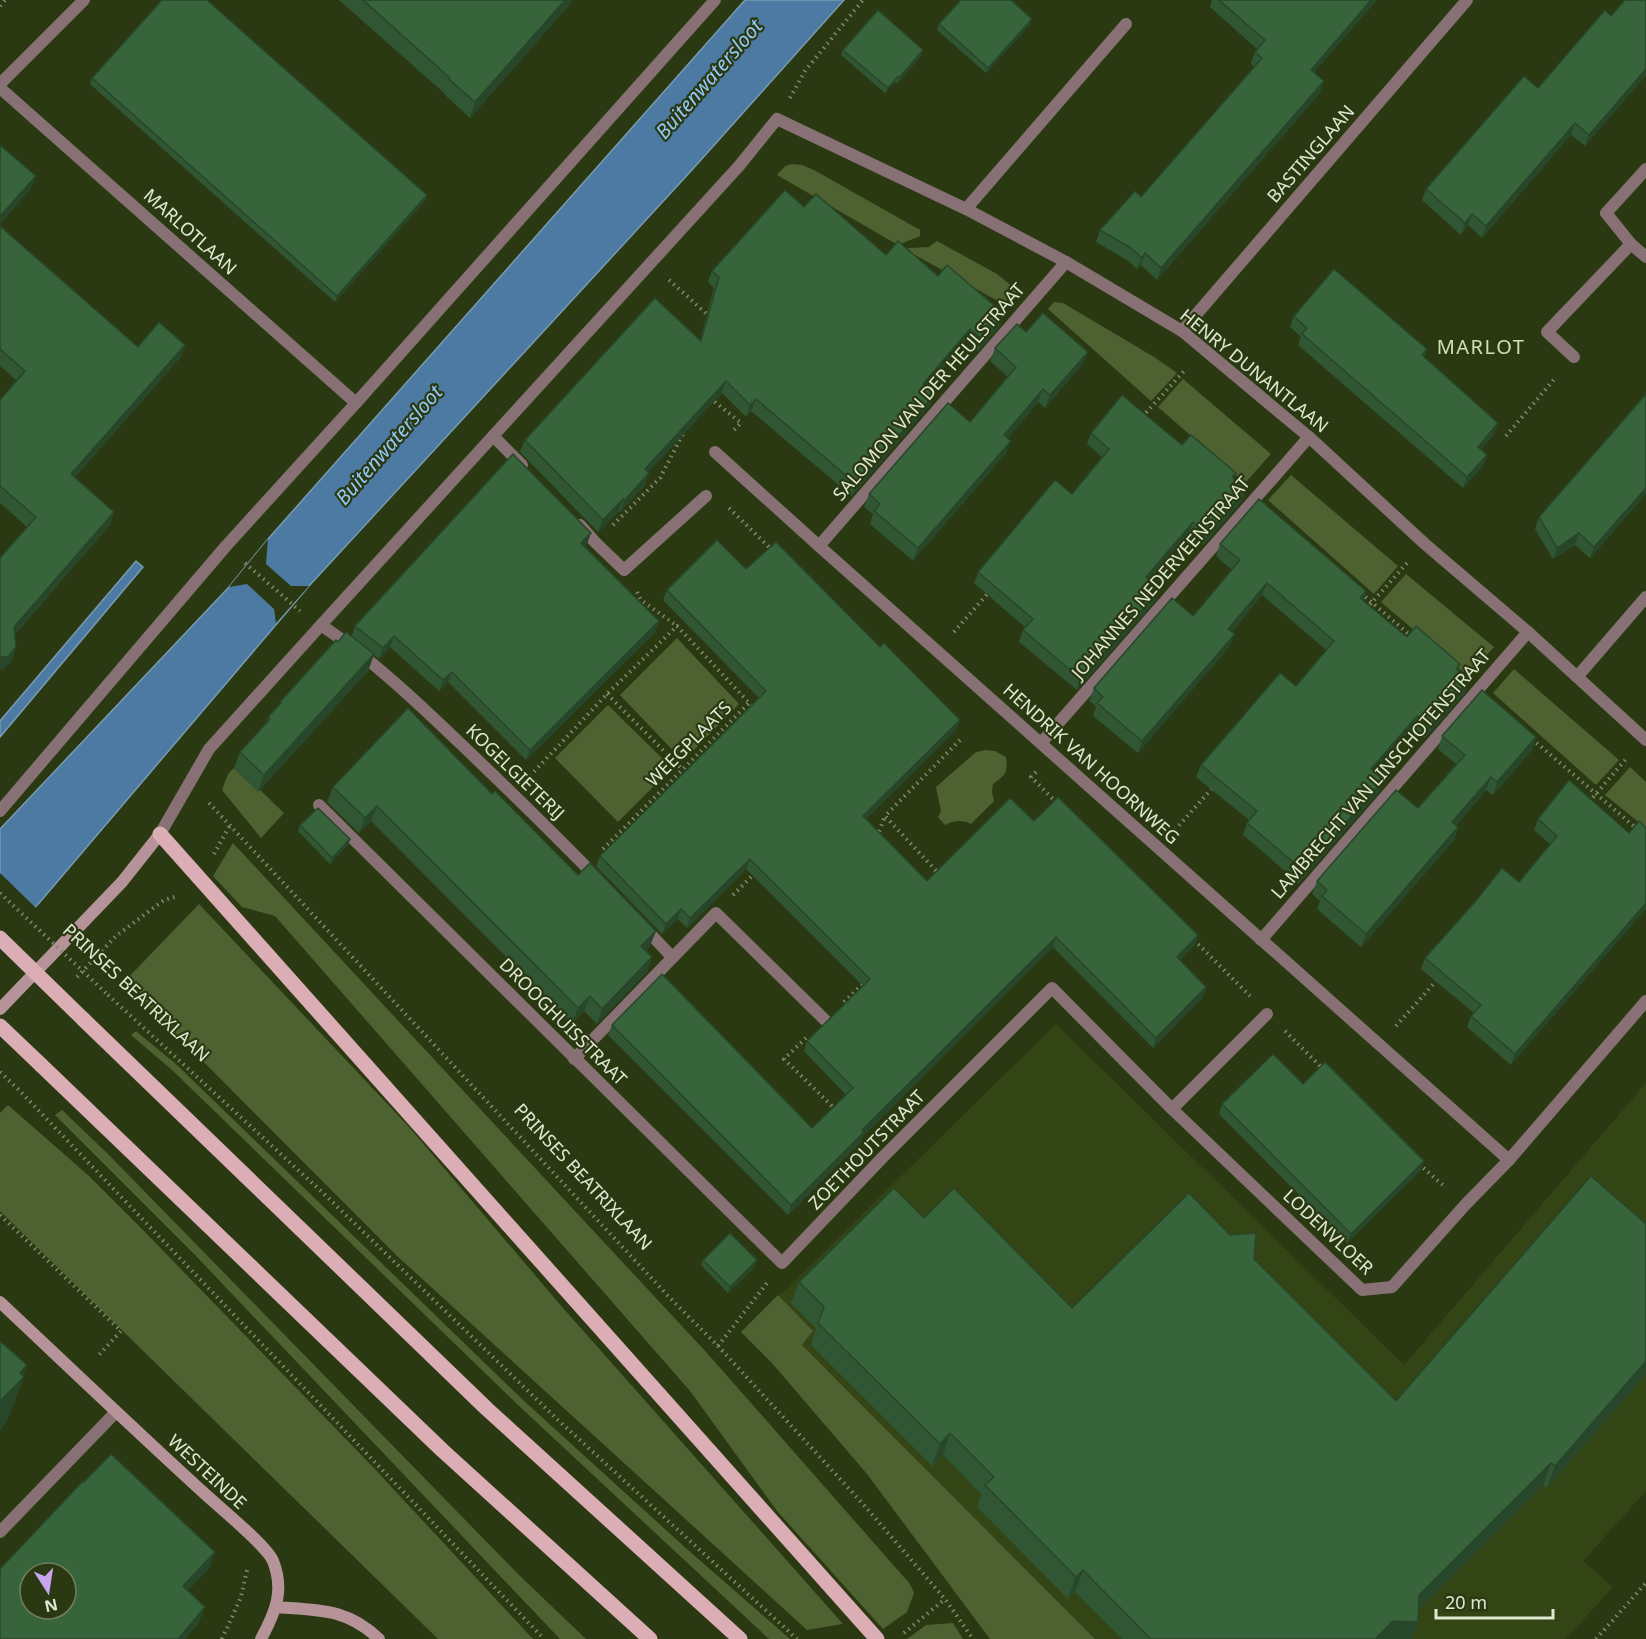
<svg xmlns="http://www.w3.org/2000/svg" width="1646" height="1639" font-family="'Noto Sans',sans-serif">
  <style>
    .built { fill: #334415 }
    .green { fill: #4e6131 }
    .water { fill: #4c7aa3; stroke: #789bb1; stroke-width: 1.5 }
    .pier { fill: #2b3912 }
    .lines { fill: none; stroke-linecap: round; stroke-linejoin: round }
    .path { stroke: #7f8b6b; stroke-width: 4; stroke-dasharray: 1.5 4.5; stroke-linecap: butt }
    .lane { stroke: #877175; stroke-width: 12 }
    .street { stroke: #877175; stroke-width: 12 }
    .secondary { stroke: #b69399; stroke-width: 12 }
    .primary { stroke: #dbadb5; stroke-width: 15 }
    .path-bridge { stroke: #7f8b6b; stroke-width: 4; stroke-dasharray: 1.5 4.5; stroke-linecap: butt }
    .primary-bridge { stroke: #dbadb5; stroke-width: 15 }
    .wall { fill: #305634 }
    .shaded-wall { fill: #27462a }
    .building { fill: #38643c; stroke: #27462a; stroke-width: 1.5; fill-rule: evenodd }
    .labels { text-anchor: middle; stroke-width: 4.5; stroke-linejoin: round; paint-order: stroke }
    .street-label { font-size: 18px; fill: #dfe9d2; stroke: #2b3912 }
    .water-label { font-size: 20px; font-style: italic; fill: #93c9f9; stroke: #2b3912 }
    .neighbourhood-label { font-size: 20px; letter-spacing: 1.5px; fill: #cde0b3; stroke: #2b3912 }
  </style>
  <rect width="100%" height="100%" fill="#2b3912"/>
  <polygon class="built" points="1056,1024 1404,1365 1646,1083 1646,1491 1583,1561 1613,1587 1566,1639 1095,1639 802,1345 812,1331 779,1296"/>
  <g class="green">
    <polygon points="792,164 802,165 814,170 920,230 920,236 898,245 777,175 785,166"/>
    <polygon points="937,241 997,274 1020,293 1007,306 906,250 909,248 929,247"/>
    <polygon points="1054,302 1063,303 1154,357 1177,373 1151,401 1048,309"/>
    <polygon points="1183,379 1271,454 1245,483 1158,407"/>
    <polygon points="1291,475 1398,566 1374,594 1268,500"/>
    <polygon points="1406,574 1494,647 1468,676 1381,602"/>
    <polygon points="677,638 739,704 683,761 620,695"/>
    <polygon points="1514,669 1619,760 1596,785 1493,693"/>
    <polygon points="608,705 672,768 618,822 555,758"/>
    <path d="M986 750 995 751 1006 757C1008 774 1005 775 993 784L992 792 994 801 971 824C962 819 953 821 945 825L938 817 941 811 936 787 976 752Z"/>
    <polygon points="1630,767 1646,782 1646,828 1605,795"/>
    <polygon points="234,768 258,791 260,790 284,813 261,838 222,790 228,774"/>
    <polygon points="233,843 707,1353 910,1584 914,1593 907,1612 883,1629 777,1511 690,1391 275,916 242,907 213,876"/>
    <polygon points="199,904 410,1128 563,1308 843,1624 807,1630 396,1255 124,982"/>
    <polygon points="136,1031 177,1065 523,1400 688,1550 790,1639 769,1639 518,1405 172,1070 131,1035"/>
    <polygon points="8,1105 89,1176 144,1231 371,1465 533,1639 438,1639 0,1211 0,1113"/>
    <polygon points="62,1110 108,1154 519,1575 586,1639 560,1639 196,1256 55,1115"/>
    <polygon points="778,1295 813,1331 802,1345 1095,1639 990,1639 867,1474 771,1362 741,1332"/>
    <polygon points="953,1623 963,1639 907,1639 926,1625"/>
  </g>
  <g class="water">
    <polygon points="745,0 844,0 691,171 309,586 40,902 0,943 0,829 229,587 268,539"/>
    <polygon points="136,561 143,567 0,737 0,721"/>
  </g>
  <g class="pier">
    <polygon points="268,539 266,564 291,586 309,586 276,623 274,609 247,584 229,587"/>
    <polygon points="0,873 37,909 0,946"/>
  </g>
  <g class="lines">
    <g class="path">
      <polyline points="0,6 5,0"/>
      <polyline points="790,98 805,71 863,0"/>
      <polyline points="669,280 710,317"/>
      <polyline points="710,398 741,423 732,432"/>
      <polyline points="1142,417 1186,369"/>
      <polyline points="1506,436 1556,377"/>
      <polyline points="729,508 773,551"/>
      <polyline points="613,525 660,478 684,432"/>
      <polyline points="245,563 300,611"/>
      <polyline points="637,592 641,600 677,626"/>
      <polyline points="1361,593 1412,637"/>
      <polyline points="1366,609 1407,563"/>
      <polyline points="954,632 989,592"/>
      <polyline points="607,694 682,769"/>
      <polyline points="1532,739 1636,828"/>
      <polyline points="1036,772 1031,777 1057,803"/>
      <polyline points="530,776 607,694 677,626 754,708"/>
      <polyline points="1589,802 1626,759"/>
      <polyline points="209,803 669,1297 718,1346 863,1504 945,1599 973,1639"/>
      <polyline points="1175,830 1214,786"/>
      <polyline points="877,837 885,816"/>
      <polyline points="603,849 749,703"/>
      <polyline points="214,854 230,825"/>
      <polyline points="940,875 885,816 960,740"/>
      <polyline points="733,895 755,873"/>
      <polyline points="1194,940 1250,996"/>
      <polyline points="77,977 116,936 164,900 178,896"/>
      <polyline points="108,995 322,1192 558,1420 797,1639"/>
      <polyline points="844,1002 865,982"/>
      <polyline points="1396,1026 1437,980"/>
      <polyline points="1285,1031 1324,1070"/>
      <polyline points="806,1038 784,1059 836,1110"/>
      <polyline points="0,1072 18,1089 544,1639"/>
      <polyline points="1419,1164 1445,1187"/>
      <polyline points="0,1215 121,1331 97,1357"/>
      <polyline points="718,1346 767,1283"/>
      <polyline points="904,1633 945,1599"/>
      <polyline points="222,1639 241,1597 247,1570"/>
      <polyline points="1596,1639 1646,1583"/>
    </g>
    <g class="lane">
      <polyline points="966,209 1126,24"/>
      <polyline points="1574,357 1547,332 1631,244"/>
    </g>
    <g class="street">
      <polyline points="0,84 84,0"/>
      <polyline points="0,88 356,403"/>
      <polyline points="1646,169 1606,213 1631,244 1646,257"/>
      <polyline points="1182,331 1467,0"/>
      <polyline points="493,436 522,465"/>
      <polyline points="715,452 819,546 1509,1160"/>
      <polyline points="580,525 595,542 624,570 706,496"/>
      <polyline points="819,546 1066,262"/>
      <path d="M321 625C373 660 418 703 463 746 508 789 553 833 597 878"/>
      <polyline points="1577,677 1646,597"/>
      <polyline points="1041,743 1309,437"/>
      <polyline points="319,805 782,1263 883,1157 1052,988 1172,1109 1362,1290 1392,1287 1465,1205 1509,1160 1646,1001"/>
      <polyline points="0,811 226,546 356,403 715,0"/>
      <polyline points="160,834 209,749 321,625 739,166 777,119 966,209 1066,262 1182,331 1309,437 1425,544 1528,632 1646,740"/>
      <polyline points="642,925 672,957"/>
      <polyline points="1261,940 1528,632"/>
      <polyline points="574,1059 716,913 825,1020"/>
      <polyline points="1172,1109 1267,1014"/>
      <polyline points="0,1532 116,1412"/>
    </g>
    <g class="secondary">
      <polyline points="0,1009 122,882 160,834"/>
      <path d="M0 1302C68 1366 135 1430 204 1493 219 1507 267 1546 273 1561 285 1591 275 1613 261 1639"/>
      <path d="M276 1607C318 1610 347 1608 379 1639"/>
    </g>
    <g class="primary">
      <polyline points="160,834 877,1639"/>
      <polyline points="83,1019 487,1409 740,1639"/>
      <polyline points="41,1065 442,1450 650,1639"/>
    </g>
    <polyline class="path-bridge" points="0,893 108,995"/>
    <g class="primary-bridge">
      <polyline points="0,938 83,1019"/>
      <polyline points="0,1026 41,1065"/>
    </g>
  </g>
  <g class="wall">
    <polygon points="339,0 572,0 571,3 470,118 444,94 444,93"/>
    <polygon points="1212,0 1377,0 1314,72 1320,93 1157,280 1141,265 1137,269 1127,260 1096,242 1100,230 1141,197 1254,67 1251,63 1255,52 1257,49 1210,7"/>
    <polygon points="1644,0 1585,146 1571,135 1482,238 1468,225 1461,235 1422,200 1426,189 1538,88 1611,16"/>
    <polygon points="939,24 1030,25 986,73 937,30"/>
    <polygon points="843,50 921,56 897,84 895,82 885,93 841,55"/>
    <polygon points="92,78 427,195 425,201 335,302 90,84"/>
    <polygon points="804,207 886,255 938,276 1004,314 1000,326 978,351 966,340 927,387 935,394 930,405 852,496 751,411 746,417 722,393 648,472 645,485 620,512 619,511 598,532 520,452 525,440 700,340 714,288 708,282 712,271"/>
    <polygon points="0,226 138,347 185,345 180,358 75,477 114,512 110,525 15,634 16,647 12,660 3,670 0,670 0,558 27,527 0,503 0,400 17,381 0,366"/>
    <polygon points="1294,316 1427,349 1424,357 1498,423 1494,434 1481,450 1483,466 1463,488 1298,345 1301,337 1290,327"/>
    <polygon points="1026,332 1083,364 1045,408 1038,402 1008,438 1006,453 913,561 870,524 873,514 864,507 869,494 970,422 1008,377 990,361 995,348"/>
    <polygon points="1646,394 1646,494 1590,558 1575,545 1553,559 1535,529 1539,517"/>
    <polygon points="1091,433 1182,445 1236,473 1234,479 1246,489 1242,501 1203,545 1189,533 1149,580 1156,600 1077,690 1019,642 1023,630 1026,628 974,583 978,572 1072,494 1102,457 1087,444"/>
    <polygon points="587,544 584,546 659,621 655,632 526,760 448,682 439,691 390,647 379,659 374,655 368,671 258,792 234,768 240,752 267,722 268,717 278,707 280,702 338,642 352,636 355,626"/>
    <polygon points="1220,544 1366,591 1363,601 1407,637 1460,664 1458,671 1469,680 1465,693 1425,738 1412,728 1374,772 1383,780 1379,792 1299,883 1243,835 1247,823 1249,820 1196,777 1201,765 1296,686 1326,650 1262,595 1232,632 1230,646 1138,753 1093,716 1096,706 1089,701 1094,688 1193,616 1232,570 1216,556"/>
    <polygon points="746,569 956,730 866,819 927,881 1034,821 1195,945 1180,960 1206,987 1203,997 1153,1048 1053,947 863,1136 861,1142 788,1215 608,1035 612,1025 812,1128 846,1095 804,1051 807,1041 863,986 746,869 687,928 678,919 662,934 596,866 600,856 759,698 663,600 667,590"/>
    <polygon points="1442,736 1536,737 1532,750 1493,795 1486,790 1456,826 1458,827 1454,840 1361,947 1317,909 1320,901 1312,894 1317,881 1418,808 1456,764 1438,749"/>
    <polygon points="333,787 492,794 578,875 650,946 646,951 652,957 647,972 597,1024 584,1011 572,1023 371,821 359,833 327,802"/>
    <polygon points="1538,819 1629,833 1511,1065 1467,1027 1471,1016 1474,1013 1421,969 1425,958 1519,882 1550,844 1534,830"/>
    <polygon points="300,825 350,839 348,845 330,864 298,831"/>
    <polygon points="1303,1084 1424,1161 1421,1170 1347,1243 1219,1114 1222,1104"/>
    <polygon points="924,1218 1072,1308 1254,1259 1396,1401 1646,1224 1646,1374 1547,1488 1543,1485 1419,1609 1418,1622 1412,1639 1122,1639 1075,1592 1068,1599 977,1507 981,1494 943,1455 932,1466 811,1345 816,1328 791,1303 799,1282"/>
    <polygon points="703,1260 757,1260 755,1266 728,1293 701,1265"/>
  </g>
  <g class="shaded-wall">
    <polygon points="565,0 572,0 571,3 470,118 475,102"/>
    <polygon points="1371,0 1377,0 1306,81 1311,70"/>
    <polygon points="1032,19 1030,25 986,73 988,68"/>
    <polygon points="923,50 921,56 897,84 899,78"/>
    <polygon points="1646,69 1646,76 1585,146 1589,135"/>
    <polygon points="898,76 895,82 885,93 888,88"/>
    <polygon points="1324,81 1320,93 1157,280 1161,268"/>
    <polygon points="1575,123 1571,135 1482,238 1486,226"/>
    <polygon points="36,176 31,189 0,224 0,216"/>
    <polygon points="427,195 425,201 335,302 337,296"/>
    <polygon points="1472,214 1468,225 1461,235 1465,223"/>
    <polygon points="1145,253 1141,265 1137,269 1142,258"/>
    <polygon points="1004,314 1000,326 978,351 982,339"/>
    <polygon points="970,329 966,340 919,396 923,384"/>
    <polygon points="185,345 180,358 66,487 71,474"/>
    <polygon points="1088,352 1083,364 1045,408 1050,395"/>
    <polygon points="726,381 722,393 640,481 645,469"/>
    <polygon points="1043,389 1038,402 1000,448 1004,435"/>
    <polygon points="935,394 930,405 852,496 856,484"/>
    <polygon points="756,399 751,411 746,417 750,405"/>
    <polygon points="1498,423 1494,434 1474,458 1478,447"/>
    <polygon points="1011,441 1006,453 913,561 918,548"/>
    <polygon points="1487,455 1483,466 1463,488 1467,477"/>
    <polygon points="649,473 645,485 620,512 624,501"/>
    <polygon points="1646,488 1646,494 1590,558 1594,547"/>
    <polygon points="1246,489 1242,501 1203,545 1207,534"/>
    <polygon points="623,499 619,511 598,532 603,520"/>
    <polygon points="114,512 110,525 9,640 14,627"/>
    <polygon points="1193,522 1189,533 1142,588 1146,577"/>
    <polygon points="591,533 587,544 577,553 581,543"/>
    <polygon points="1579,533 1575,545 1553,559 1557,548"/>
    <polygon points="1267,583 1262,595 1224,641 1228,629"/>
    <polygon points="1160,589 1156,600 1077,690 1081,679"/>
    <polygon points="1366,591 1362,603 1360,598"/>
    <polygon points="659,621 655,632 526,760 530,750"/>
    <polygon points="1235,634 1230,646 1138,753 1142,741"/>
    <polygon points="394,636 390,647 379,659 383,648"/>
    <polygon points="16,647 12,660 3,670 0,670 0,657"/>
    <polygon points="374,654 368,671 258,792 264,775"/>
    <polygon points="452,672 448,682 439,691 443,680"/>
    <polygon points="1469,680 1465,693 1425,738 1429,726"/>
    <polygon points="1417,716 1412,728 1366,781 1371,769"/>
    <polygon points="960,720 956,730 859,826 863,816"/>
    <polygon points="1536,737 1532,750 1493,795 1497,782"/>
    <polygon points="1491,777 1486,790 1448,835 1452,822"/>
    <polygon points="1383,780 1379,792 1299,883 1304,871"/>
    <polygon points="377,806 371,821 359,833 365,818"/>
    <polygon points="1458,827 1454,840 1361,947 1366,934"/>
    <polygon points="350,839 348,845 330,864 332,858"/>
    <polygon points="750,859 746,869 687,928 690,918"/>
    <polygon points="1646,903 1646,909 1511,1065 1515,1054"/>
    <polygon points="681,909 678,919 662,934 666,924"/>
    <polygon points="656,931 650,946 636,961 641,946"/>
    <polygon points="1198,935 1195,945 1173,967 1177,957"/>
    <polygon points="1056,937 1053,947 863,1136 861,1142 788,1215 791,1205 862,1130"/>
    <polygon points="652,957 647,972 597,1024 602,1009"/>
    <polygon points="1206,987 1203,997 1153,1048 1156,1038"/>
    <polygon points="590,996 584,1011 572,1023 578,1008"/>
    <polygon points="1424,1161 1421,1170 1347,1243 1351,1234"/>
    <polygon points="757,1260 755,1266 728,1293 730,1287"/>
    <polygon points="1646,1361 1646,1374 1547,1488 1555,1466"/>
    <polygon points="27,1365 22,1379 24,1377 7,1422 0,1430 0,1401 20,1373"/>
    <polygon points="950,1433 943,1455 932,1466 940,1444"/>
    <polygon points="1551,1463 1543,1485 1411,1617 1419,1595"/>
    <polygon points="215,1552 209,1569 177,1602 183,1586"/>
    <polygon points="1083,1570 1075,1592 1068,1599 1076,1577"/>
    <polygon points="205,1607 199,1623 186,1639 178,1639"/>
    <polygon points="1393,1621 1418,1622 1412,1639 1375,1639"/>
  </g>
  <g class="building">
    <polygon points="162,0 207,0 427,195 337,296 92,78"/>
    <polygon points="363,0 565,0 475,102 449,79 450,78"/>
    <polygon points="961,0 1011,0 1032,19 988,68 939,24"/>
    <polygon points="1219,0 1371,0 1311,70 1324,81 1161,268 1145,253 1142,258 1131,248 1100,230 1135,191 1141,197 1262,58 1255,52 1265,40"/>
    <polygon points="1625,0 1644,0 1646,1 1646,69 1589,135 1575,123 1486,226 1472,214 1465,223 1426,189 1524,76 1538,88 1605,10 1611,16"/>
    <polygon points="878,10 923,50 899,78 898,76 888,88 843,50"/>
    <polygon points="0,145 36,176 0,216"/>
    <polygon points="785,190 804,207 816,194 886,255 898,241 938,276 947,265 1004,314 982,339 970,329 923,384 935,394 856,484 756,399 750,405 726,381 645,469 649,473 624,501 623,499 603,520 525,440 655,298 701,341 719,277 712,271"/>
    <polygon points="0,226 138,347 159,322 185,345 71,474 114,512 14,627 16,647 8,657 0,657 0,558 36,517 0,486 0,400 25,371 0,349"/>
    <polygon points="1334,269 1427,349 1422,355 1498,423 1478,447 1487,455 1467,477 1302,334 1307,328 1294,316"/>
    <polygon points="1043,313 1088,352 1050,395 1043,389 1004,435 1011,441 918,548 874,511 880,504 869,494 948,403 970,422 1016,367 995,348 1017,324 1026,332"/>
    <polygon points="1646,394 1646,488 1594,547 1579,533 1557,548 1539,517"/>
    <polygon points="1122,395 1182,445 1191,435 1236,473 1232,477 1246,489 1207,534 1193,522 1146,577 1160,589 1081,679 1023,630 1033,619 978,572 1055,480 1072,494 1109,449 1091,433"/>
    <polygon points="513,454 591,533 581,543 659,621 530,750 452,672 443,680 394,636 383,648 355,626"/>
    <polygon points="1259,499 1366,591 1360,598 1407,637 1416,626 1460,664 1456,669 1469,680 1429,726 1417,716 1371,769 1383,780 1304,871 1247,823 1257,811 1201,765 1280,673 1296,686 1334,641 1267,583 1228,629 1235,634 1142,741 1097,703 1103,697 1094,688 1172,598 1193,616 1240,560 1220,544"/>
    <polygon points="717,540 746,569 776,542 880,647 884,643 960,720 863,816 927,881 1010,798 1034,821 1058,797 1198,935 1177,957 1206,987 1156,1038 1056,937 862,1130 864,1132 791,1205 612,1025 662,974 812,1128 853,1088 807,1041 870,979 750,859 690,918 681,909 666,924 600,856 766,691 667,590"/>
    <polygon points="346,632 374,654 264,775 240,752 270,719 268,717 281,703 280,702 336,640 338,642"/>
    <polygon points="1482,690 1536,737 1497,782 1491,777 1452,822 1458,827 1366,934 1322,896 1327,890 1317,881 1396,790 1418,808 1465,755 1442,736"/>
    <polygon points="408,708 492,794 495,791 578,875 590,863 656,931 641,946 652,957 602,1009 590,996 578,1008 377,806 365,818 333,787"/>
    <polygon points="1569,780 1629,833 1639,821 1646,828 1646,903 1515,1054 1471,1016 1481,1005 1425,958 1475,902 1502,868 1519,882 1557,836 1538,819"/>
    <polygon points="318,808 350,839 332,858 300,825"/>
    <polygon points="1273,1054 1303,1084 1325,1062 1424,1161 1351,1234 1222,1104"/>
    <polygon points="1591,1176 1646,1224 1646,1361 1555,1466 1551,1463 1419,1595 1418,1622 1393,1621 1375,1639 1151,1639 1083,1570 1076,1577 985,1485 994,1477 950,1433 940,1444 818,1323 824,1307 799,1282 894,1188 924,1218 954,1188 1072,1308 1189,1193 1230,1235 1256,1233 1254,1259 1396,1401"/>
    <polygon points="730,1233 757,1260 730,1287 703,1260"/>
    <polygon points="0,1341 27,1365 20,1373 24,1377 0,1401"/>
    <path d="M111 1454 215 1552 183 1586 205 1607 178 1639H0V1569L83 1481 84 1482ZM30 1573H66V1609H30Z"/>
  </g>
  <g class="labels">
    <g class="street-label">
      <text transform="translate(1311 154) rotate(-49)" y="6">BASTINGLAAN</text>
      <text transform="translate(190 232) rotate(42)" y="6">MARLOTLAAN</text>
      <text transform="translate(1254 371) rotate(39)" y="6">HENRY DUNANTLAAN</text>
      <text transform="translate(929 392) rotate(-49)" y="6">SALOMON VAN DER HEULSTRAAT</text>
      <text transform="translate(1161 578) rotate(-49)" y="6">JOHANNES NEDERVEENSTRAAT</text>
      <text transform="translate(689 744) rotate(-45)" y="6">WEEGPLAATS</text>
      <text transform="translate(1091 764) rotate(42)" y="6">HENDRIK VAN HOORNWEG</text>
      <text transform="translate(515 772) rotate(44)" y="6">KOGELGIETERIJ</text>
      <text transform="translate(1381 774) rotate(-49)" y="6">LAMBRECHT VAN LINSCHOTENSTRAAT</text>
      <text transform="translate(136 993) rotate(43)" y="6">PRINSES BEATRIXLAAN</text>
      <text transform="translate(563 1022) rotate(45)" y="6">DROOGHUISSTRAAT</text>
      <text transform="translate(867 1150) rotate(-46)" y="6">ZOETHOUTSTRAAT</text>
      <text transform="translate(583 1177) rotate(47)" y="6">PRINSES BEATRIXLAAN</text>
      <text transform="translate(1328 1232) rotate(43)" y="6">LODENVLOER</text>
      <text transform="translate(207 1472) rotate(43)" y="6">WESTEINDE</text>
    </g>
    <g class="water-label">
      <text transform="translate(709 79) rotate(-49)" y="7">Buitenwatersloot</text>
      <text transform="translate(389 445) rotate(-49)" y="7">Buitenwatersloot</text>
    </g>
    <g class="neighbourhood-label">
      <text x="1481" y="354">MARLOT</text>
    </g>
  </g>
  <g transform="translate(48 1591) rotate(168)"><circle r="28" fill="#2b3912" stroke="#737f5f" stroke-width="1.5"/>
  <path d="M0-4.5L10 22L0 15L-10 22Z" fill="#c9a5ee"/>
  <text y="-9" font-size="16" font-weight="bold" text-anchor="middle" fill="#dfe9d2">N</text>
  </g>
  <path d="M1436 1609v9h117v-9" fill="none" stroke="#dfe9d2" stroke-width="3"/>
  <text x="1445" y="1609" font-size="18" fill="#dfe9d2" stroke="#2b3912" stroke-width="4.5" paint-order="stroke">20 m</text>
</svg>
